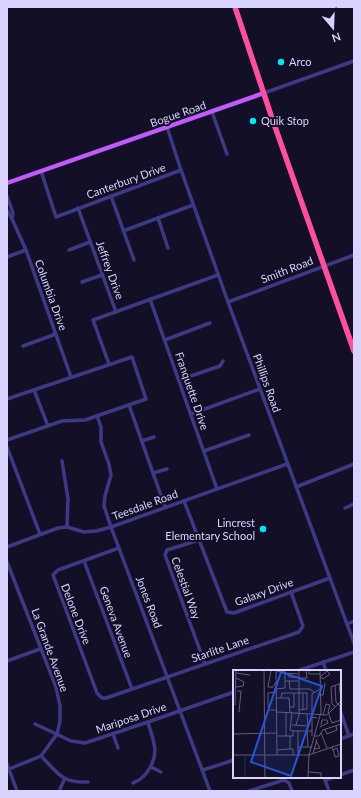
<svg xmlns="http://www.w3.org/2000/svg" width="361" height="798" font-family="Lato,sans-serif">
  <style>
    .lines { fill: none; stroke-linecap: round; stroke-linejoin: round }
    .minor { stroke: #3d3a85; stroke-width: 3.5 }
    .major { stroke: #c25bff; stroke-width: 4.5 }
    .highway { stroke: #ff4fa3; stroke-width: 5.5 }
    .poi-dot { fill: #00e5ff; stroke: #130f26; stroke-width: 1.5 }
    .labels { text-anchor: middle; stroke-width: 4; stroke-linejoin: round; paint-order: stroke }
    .poi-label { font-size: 11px; fill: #d9d4ff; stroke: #130f26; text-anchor: start }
    .street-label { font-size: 11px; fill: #d9d4ff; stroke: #130f26 }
    .inset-river { fill: none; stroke: #0c2248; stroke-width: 2 }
    .inset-road { fill: none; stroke: #625e7d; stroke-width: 1 }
    .view { fill: #2655da; fill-opacity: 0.15; stroke: #2655da; stroke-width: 2 }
    .inset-edge { fill: none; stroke: #d9d4ff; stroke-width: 2 }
  </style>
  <rect width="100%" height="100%" fill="#130f26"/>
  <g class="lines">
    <g class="minor">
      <polyline points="264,93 354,61"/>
      <polyline points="212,112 227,154"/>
      <polyline points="167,127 181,170 228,302 354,643"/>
      <polyline points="41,171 56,217 181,170"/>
      <polyline points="7,196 13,213 12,219"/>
      <polyline points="111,196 134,260"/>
      <polyline points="78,208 116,312"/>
      <polyline points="7,210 12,219 26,250 71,377"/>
      <polyline points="158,218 168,248"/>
      <polyline points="123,231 193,205"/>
      <polyline points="69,250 90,242"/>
      <polyline points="7,257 26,250"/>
      <polyline points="82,282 102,275"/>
      <polyline points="150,299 217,489"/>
      <polyline points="228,302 354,255"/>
      <polyline points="165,340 210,323"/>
      <polyline points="23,346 56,334"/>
      <polyline points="109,364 93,320 218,275"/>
      <polyline points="179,380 220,366 223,361"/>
      <polyline points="34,390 48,426"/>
      <polyline points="7,399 132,357 146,399 85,420 62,421 7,440"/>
      <polyline points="129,405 165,507"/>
      <polyline points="191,414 260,389"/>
      <polyline points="97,416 101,427 101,442 109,464 111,475 105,496 104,506 111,527 210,791"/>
      <polyline points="142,441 154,437"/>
      <polyline points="7,447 40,534"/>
      <polyline points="204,451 249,435"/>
      <polyline points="62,461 68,499 67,527"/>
      <polyline points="153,473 167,469"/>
      <polyline points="296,487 354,464"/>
      <polyline points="184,501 227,612 234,613 330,578"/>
      <polyline points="345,508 354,504"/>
      <polyline points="199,540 167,550 165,555 205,664"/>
      <polyline points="7,547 58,528 67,527 84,532 96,531 111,527 287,464"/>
      <polyline points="119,548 58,570 53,575 97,693 102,698 106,698 299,632 303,626 291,592"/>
      <polyline points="84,561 132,689"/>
      <polyline points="7,562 56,687 60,706 60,721 57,734 41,756 9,769"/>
      <polyline points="347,624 354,621"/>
      <polyline points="7,661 40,649"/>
      <polyline points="323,662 326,671"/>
      <polyline points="297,671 354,652"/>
      <polyline points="340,710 349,736"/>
      <polyline points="35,724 71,741 85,743 148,722 234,692"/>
      <polyline points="113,734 118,748"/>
      <polyline points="340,739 354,734"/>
      <path d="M41 756C58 773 61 783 88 782"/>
      <polyline points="7,764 17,791"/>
      <polyline points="151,767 161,772"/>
      <polyline points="203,770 234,760"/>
      <polyline points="340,775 354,770"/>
      <polyline points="324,777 329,791"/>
      <polyline points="325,780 334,777"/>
      <path d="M133 783C147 778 158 759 154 744 153 737 150 730 148 722"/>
      <polyline points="60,789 64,780"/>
      <polyline points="249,791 284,780 289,783 292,791"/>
    </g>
    <polyline class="major" points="7,183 264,93"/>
    <polyline class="highway" points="235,7 273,121 354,351"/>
  </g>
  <g class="poi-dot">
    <circle cx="281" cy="62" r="4"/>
    <circle cx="253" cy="121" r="4"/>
    <circle cx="263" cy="529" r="4"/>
  </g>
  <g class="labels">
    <g class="poi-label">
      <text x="289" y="66">Arco</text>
      <text x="261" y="125">Quik Stop</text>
      <text x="255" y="527" text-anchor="end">Lincrest<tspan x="255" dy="13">Elementary School</tspan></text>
    </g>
    <g class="street-label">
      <text transform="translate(178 114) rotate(-19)" y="4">Bogue Road</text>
      <text transform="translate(126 181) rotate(-20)" y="4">Canterbury Drive</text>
      <text transform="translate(110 270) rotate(70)" y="4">Jeffrey Drive</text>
      <text transform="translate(287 270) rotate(-21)" y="4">Smith Road</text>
      <text transform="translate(51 295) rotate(70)" y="4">Columbia Drive</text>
      <text transform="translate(267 383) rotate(70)" y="4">Phillips Road</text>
      <text transform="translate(192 391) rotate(71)" y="4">Franquette Drive</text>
      <text transform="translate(145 505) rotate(-20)" y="4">Teesdale Road</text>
      <text transform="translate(186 588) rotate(70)" y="4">Celestial Way</text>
      <text transform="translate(264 592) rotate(-20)" y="4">Galaxy Drive</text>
      <text transform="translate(149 602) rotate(69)" y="4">Jones Road</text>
      <text transform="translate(76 614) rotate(69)" y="4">Delone Drive</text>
      <text transform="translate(116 622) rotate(70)" y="4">Geneva Avenue</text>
      <text transform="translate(220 649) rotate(-19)" y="4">Starlite Lane</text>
      <text transform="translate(50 650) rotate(70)" y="4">La Grande Avenue</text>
      <text transform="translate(131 718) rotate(-19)" y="4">Mariposa Drive</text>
    </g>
  </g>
  <g transform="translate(233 670)">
    <rect width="108" height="108" fill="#130f26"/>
    <path class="inset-river" d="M12 86V108"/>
    <path class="inset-road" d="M31 0 32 108M38 0 35 17H40L43 12M43 0 44 85M76 0V4H87M43 2 52 1V18L43 19M3 3 17 5M52 3 65 4M56 3V7H65M87 6 90 9 97 4 94 1 88 6M3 8 11 12 10 16 3 17M65 8H74L73 0M52 11H65M56 11 57 19H77L82 23M106 14 108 29M102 15 103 32 107 36V50M4 21H8L6 42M43 22 35 23V35L36 40H44M70 23V39M87 25H90L92 13M43 28H56L57 42M48 28 49 23H74V39L66 40M2 35 3 0M57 37H61V23M103 37 99 34 98 17 108 13M44 42 94 45 108 31M53 42V66M59 42 57 60 60 61V66H57V79H60V85M79 44V24L87 19M90 45 93 34 97 35 95 42 99 53 108 50M59 55 75 56 74 44M63 55 66 45V0M87 57 95 53 94 50H89L88 55M92 59 94 64 104 60 103 56M60 61H79M65 61V85M74 61 75 76M88 63 94 78M0 64 44 63M44 66H57M79 66V47L84 48M82 66H86L90 60 108 54M65 77H79M99 77 102 86V87L106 86 104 78 100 80M81 79 87 78 83 71M44 80 57 79M80 84 84 69M0 85H31M32 85H76L108 74M76 102 88 103V108M75 108 76 85 88 42 87 0"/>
    <path class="view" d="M48 2 89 16 58 106 18 92Z"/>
    <rect width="108" height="108" class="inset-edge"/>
  </g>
  <rect width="361" height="798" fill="none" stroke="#d9d4ff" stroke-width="16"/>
  <g transform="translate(333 28) rotate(161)" stroke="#130f26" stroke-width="3" paint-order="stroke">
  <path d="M0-3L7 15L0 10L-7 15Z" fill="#d9d4ff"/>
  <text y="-6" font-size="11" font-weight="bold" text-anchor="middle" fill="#d9d4ff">N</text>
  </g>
</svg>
